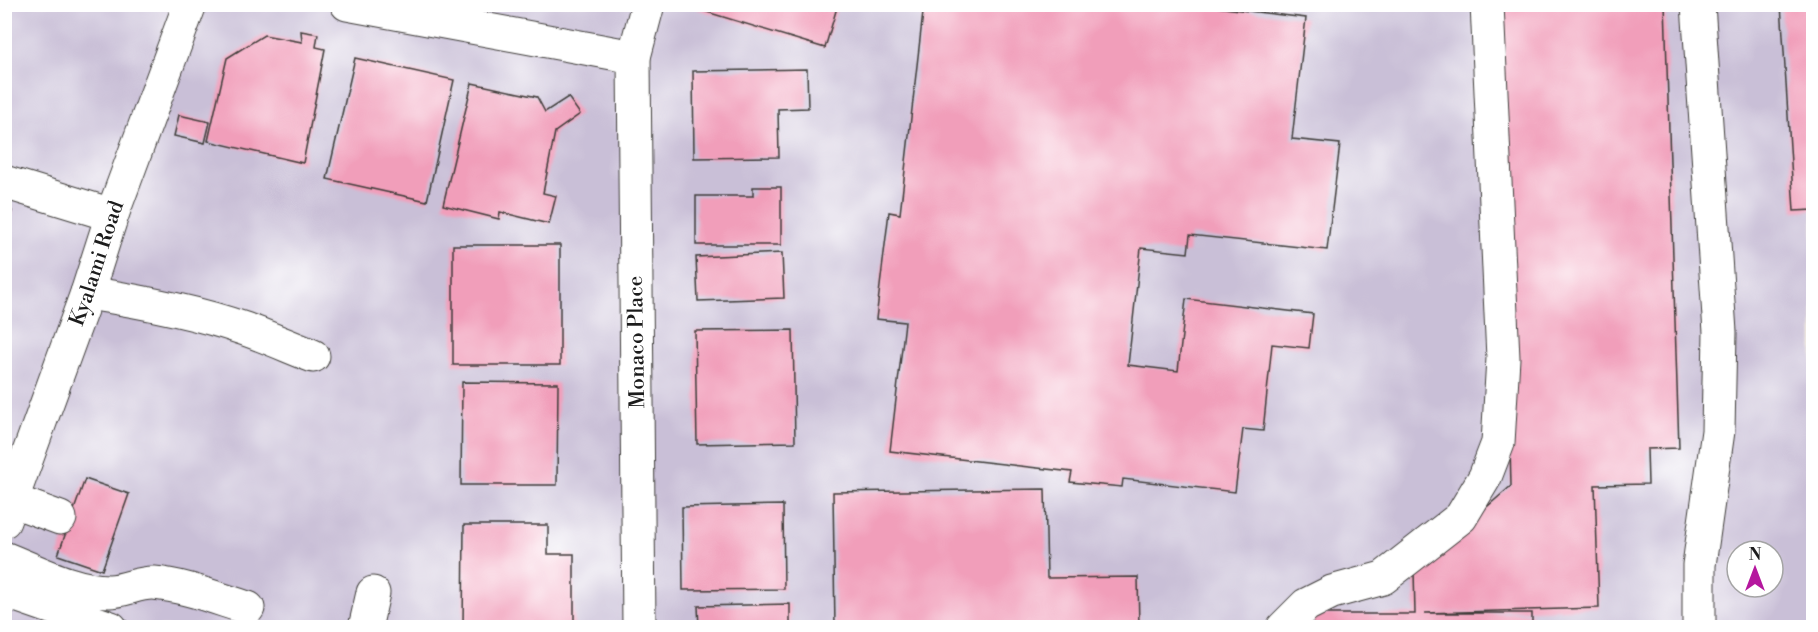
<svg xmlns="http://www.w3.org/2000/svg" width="1818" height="632" font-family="'Libre Bodoni',serif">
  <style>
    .industrial { fill: #c9bfd7; fill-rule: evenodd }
    .building { fill: #f19eba }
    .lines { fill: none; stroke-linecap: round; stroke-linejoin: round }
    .minor-casing { stroke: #3d3b38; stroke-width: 35 }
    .minor { stroke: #fff; stroke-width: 33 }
    .labels { text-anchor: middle; stroke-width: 4.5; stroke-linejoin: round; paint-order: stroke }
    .street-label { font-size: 21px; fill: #1c1c1c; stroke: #fff }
  </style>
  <rect width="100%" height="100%" fill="#fff"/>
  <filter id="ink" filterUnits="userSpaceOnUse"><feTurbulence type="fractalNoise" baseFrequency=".0167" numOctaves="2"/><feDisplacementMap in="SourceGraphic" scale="12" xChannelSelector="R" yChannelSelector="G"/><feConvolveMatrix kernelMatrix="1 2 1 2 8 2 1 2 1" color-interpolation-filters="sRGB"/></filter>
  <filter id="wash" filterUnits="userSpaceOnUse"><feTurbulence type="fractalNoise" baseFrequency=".008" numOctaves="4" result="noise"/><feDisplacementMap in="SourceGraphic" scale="24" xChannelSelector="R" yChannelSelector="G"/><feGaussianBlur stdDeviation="1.35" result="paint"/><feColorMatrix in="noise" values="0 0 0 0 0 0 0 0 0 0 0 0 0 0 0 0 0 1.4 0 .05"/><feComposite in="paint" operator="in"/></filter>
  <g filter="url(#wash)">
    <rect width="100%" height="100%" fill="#f5edd9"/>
    <path class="industrial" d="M4 5H1813V627H5ZM1737 551H1773V587H1737Z"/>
    <g id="blocks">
      <g class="building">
        <polygon points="698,4 838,4 825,48 697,9"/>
        <polygon points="924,4 1191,4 1306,18 1292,139 1340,144 1327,250 1190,235 1188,253 1141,248 1128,365 1178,371 1186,299 1313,314 1309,348 1272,344 1263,431 1243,429 1235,492 1123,479 1122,487 1070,482 1072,472 890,451 905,322 876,319 889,212 900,214"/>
        <polygon points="1499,4 1665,4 1679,448 1647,449 1648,484 1595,485 1599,608 1425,613 1532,613 1532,628 1295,628 1315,614 1415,614 1414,570 1511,486"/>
        <polygon points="1781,4 1814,4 1814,210 1794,211"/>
        <polygon points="301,31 318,34 316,47 325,49 303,163 208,141 227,58 264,35 302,42"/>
        <polygon points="355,58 454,80 427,201 327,179"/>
        <polygon points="807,69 808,108 778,109 779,157 694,158 693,71"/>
        <polygon points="472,83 537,97 545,112 568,97 580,114 555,132 543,193 556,196 549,224 500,212 499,219 443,205"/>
        <polygon points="179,115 210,122 205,143 174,136"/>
        <polygon points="753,187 781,187 781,245 696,245 696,196 753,196"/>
        <polygon points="4,209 12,211 5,234 4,234"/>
        <rect x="453" y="245" width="107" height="120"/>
        <polygon points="782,253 784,298 698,301 696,257"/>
        <polygon points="793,330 795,442 697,444 695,331"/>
        <polygon points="462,382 558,383 557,485 461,485"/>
        <polygon points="85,479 129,494 102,570 58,555"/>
        <polygon points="1045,489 1047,578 1138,577 1139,628 835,628 833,492"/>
        <polygon points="783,505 784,589 683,590 682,507"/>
        <polygon points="464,525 548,525 548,554 574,554 574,628 463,628"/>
        <polygon points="790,604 790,628 699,628 698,606"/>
      </g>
    </g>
  </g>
  <g filter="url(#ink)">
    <use href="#blocks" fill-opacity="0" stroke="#3d3b38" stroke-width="1.5"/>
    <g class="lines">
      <defs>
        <g id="minor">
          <polyline points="347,4 634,57"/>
          <polyline points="1698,4 1720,332 1718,431 1699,565 1699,628"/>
          <polyline points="4,182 112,215"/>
          <path d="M87 293C140 301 194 311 245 329 268 337 290 347 313 356"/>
          <polyline points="11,500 60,518"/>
          <path id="s1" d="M4 521 87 293 112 215 190 4"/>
          <path d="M4 558C37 571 73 591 109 591 125 591 139 582 154 583 186 586 218 599 248 608"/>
          <polyline points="4,591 111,628"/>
          <polyline points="365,628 373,593"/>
          <polyline points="639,628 634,57 648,4"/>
          <polyline points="1283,628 1306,605 1332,592 1383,578 1461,517 1485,477 1498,443 1503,358 1487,4"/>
        </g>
      </defs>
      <use href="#minor" class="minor-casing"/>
      <use href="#minor" class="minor"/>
    </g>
  </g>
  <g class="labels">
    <g class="street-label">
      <text dy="7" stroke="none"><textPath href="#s1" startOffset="274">Kyalami Road</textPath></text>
      <text transform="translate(636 342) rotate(-91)" y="7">Monaco Place</text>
    </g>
  </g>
  <rect width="1818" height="632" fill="none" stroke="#fff" stroke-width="24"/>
  <g transform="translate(1755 569)"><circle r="28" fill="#ffffff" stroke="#a4a4a4" stroke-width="1.5"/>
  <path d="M0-4.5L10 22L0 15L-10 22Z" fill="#b5179e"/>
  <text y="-9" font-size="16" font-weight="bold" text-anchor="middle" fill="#1c1c1c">N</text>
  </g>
</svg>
